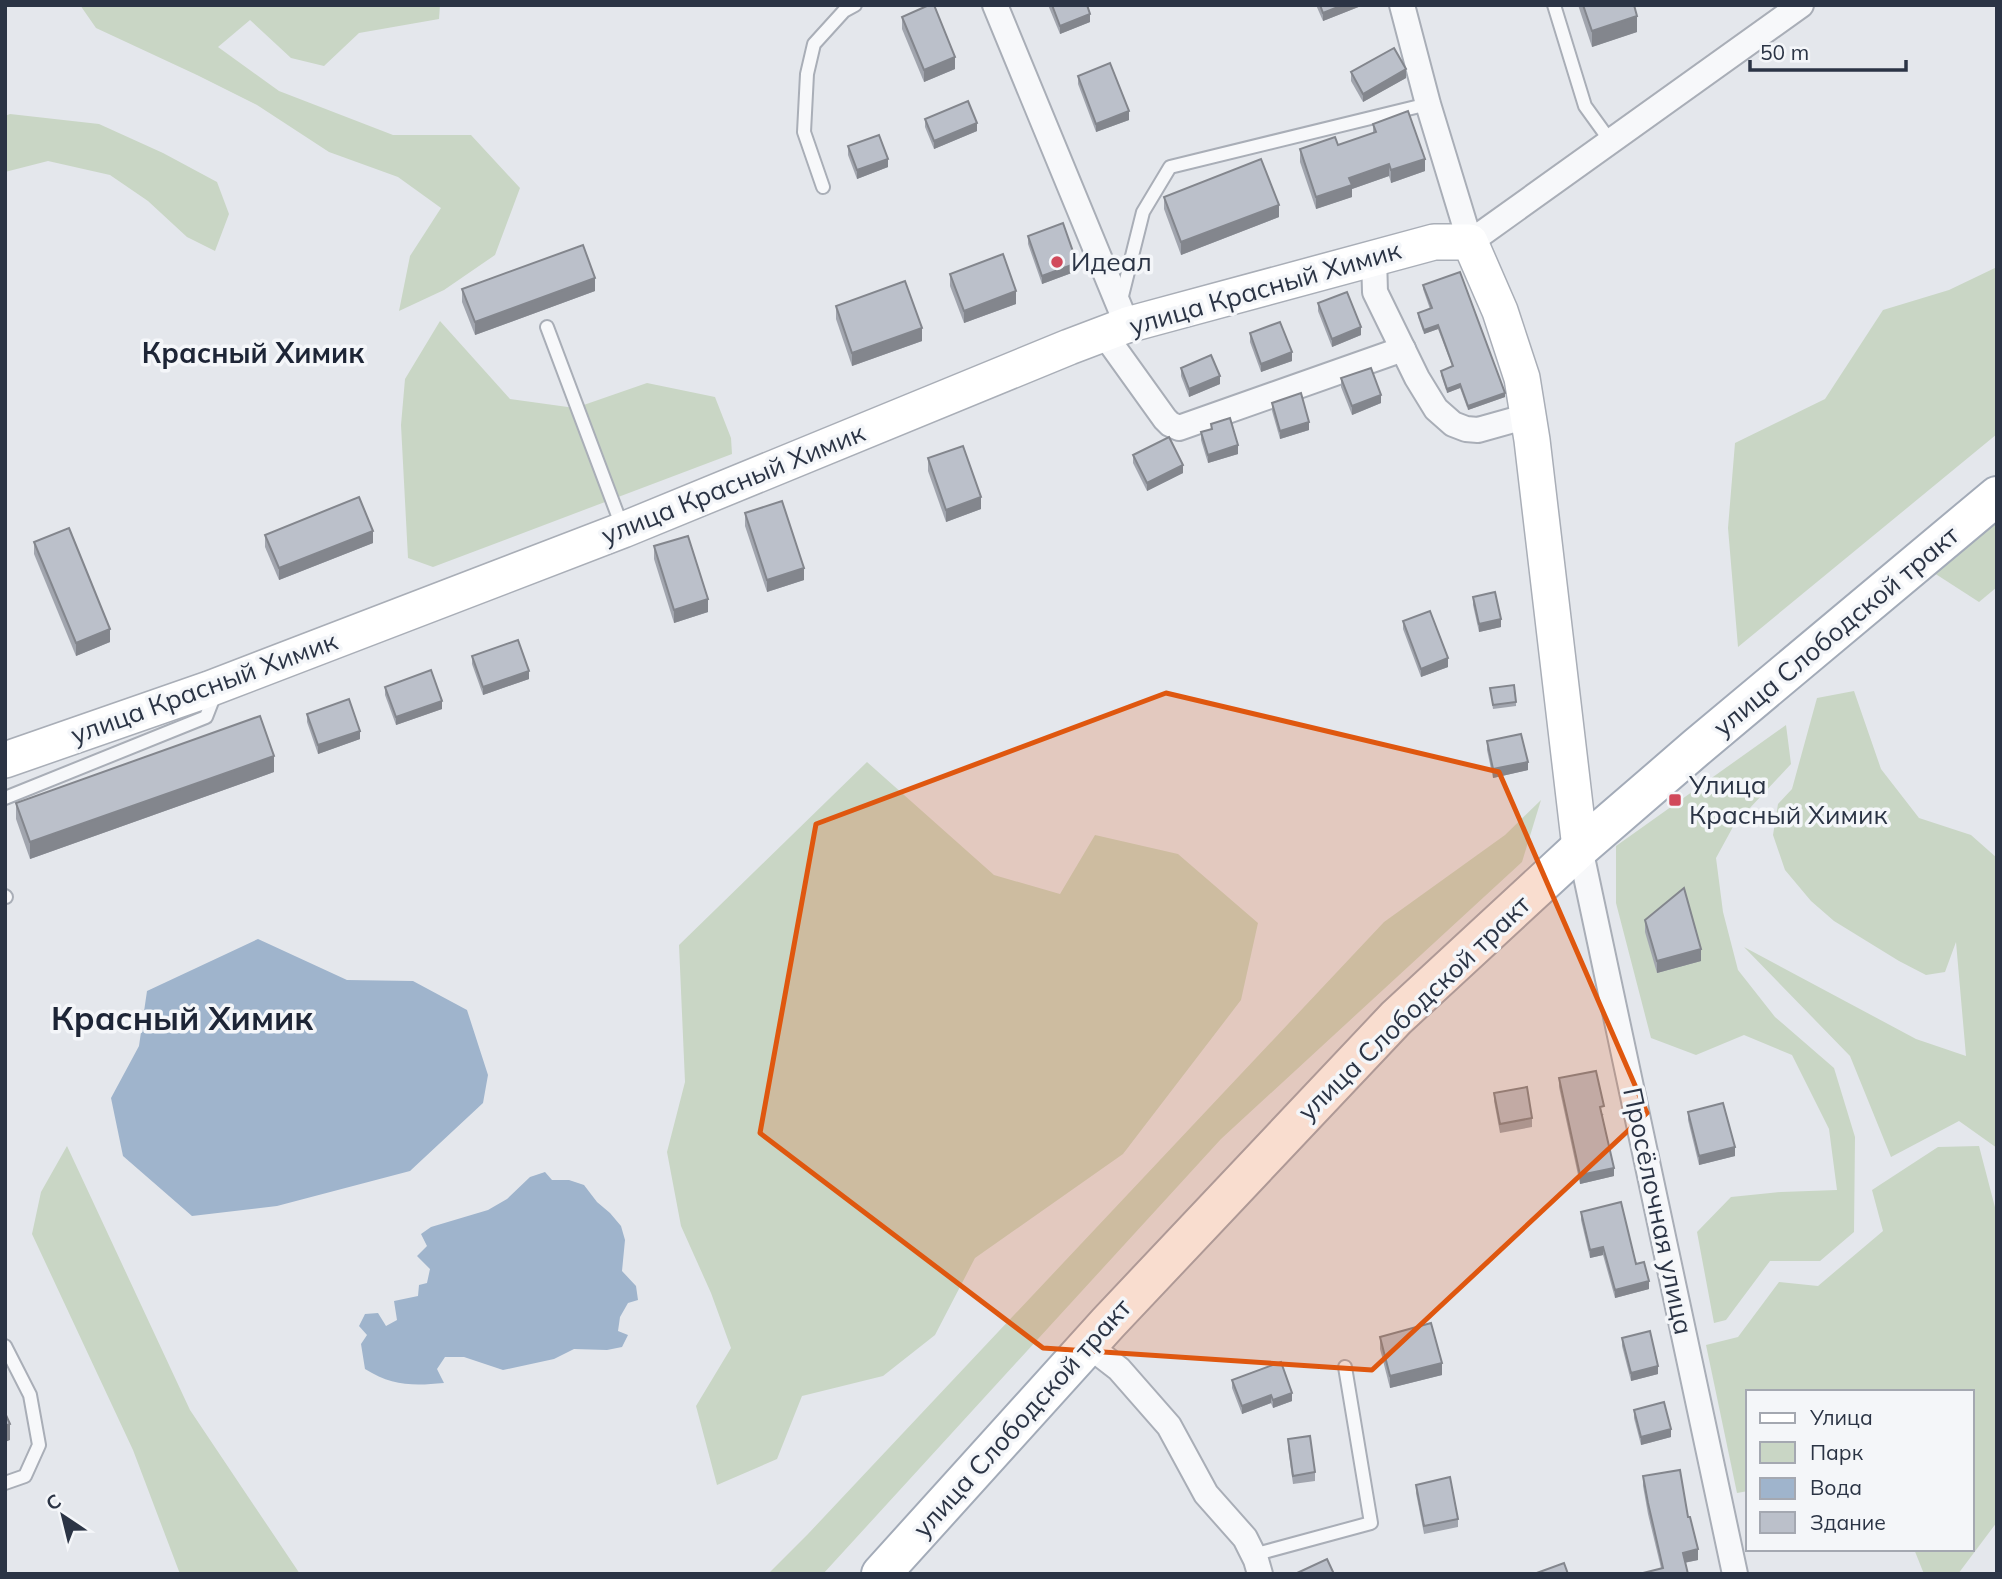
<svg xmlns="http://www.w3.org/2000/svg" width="2002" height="1579" font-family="Mulish,sans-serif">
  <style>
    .green { fill: #c9d6c5 }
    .water { fill: #9fb4cc }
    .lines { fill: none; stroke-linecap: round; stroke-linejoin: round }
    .lane-casing { stroke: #a9aeb7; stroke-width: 16 }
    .street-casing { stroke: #a9aeb7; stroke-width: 28 }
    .secondary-casing { stroke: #a9aeb7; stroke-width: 38 }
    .primary-casing { stroke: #a3abb8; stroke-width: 42 }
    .lane { stroke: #f7f8fa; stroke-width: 12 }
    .street { stroke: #f7f8fa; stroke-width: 24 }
    .secondary { stroke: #fff; stroke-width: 35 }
    .primary { stroke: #fff; stroke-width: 38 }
    .wall { fill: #a1a5ae }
    .shaded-wall { fill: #83868d }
    .building { fill: #bbc0ca; stroke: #83868d; stroke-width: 2 }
    .marked { fill: #df570f; fill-opacity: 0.2; stroke: #df570f; stroke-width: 5; stroke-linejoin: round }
    .poi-dot { fill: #d1495b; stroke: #f4f6f9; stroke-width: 2.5 }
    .labels { text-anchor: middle; stroke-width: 7; stroke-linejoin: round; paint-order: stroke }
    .poi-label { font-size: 26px; fill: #2b3445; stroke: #f4f6f9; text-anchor: start }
    .street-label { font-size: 26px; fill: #2b3445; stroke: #f4f6f9 }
    .neighbourhood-label { font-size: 28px; font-weight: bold; fill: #1d2536; stroke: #f4f6f9 }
    .district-label { font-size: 33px; font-weight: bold; fill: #1d2536; stroke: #f4f6f9 }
  </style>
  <rect width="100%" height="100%" fill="#e4e7ec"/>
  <g class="green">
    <polygon points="80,5 440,5 439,19 359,33 324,66 291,58 250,20 218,47 279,91 393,135 471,135 520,188 495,255 444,290 399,311 410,256 441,208 398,177 329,152 257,105 197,75 96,28"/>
    <polygon points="10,114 99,124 163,153 217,182 229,214 215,251 187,237 148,201 110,175 48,161 5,172 5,116"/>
    <polygon points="1997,267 1997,434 1738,647 1728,528 1735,443 1825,399 1883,310 1949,290"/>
    <polygon points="440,321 510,399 575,408 647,383 715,397 731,438 732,454 433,567 408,558 401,425 405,379"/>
    <polygon points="1997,516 1997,587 1979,602 1931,571"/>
    <polygon points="1854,691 1881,769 1919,818 1971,835 1997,858 1997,1148 1959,1121 1891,1157 1850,1056 1744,947 1916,1039 1966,1056 1956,942 1945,972 1926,975 1899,961 1834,921 1811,901 1785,870 1773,835 1778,804 1792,789 1817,698"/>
    <polygon points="1786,725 1791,764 1734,825 1716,858 1723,912 1738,970 1775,1017 1834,1068 1855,1137 1854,1232 1820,1261 1770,1261 1726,1320 1714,1323 1697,1232 1731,1197 1781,1192 1837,1190 1829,1129 1792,1055 1744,1035 1696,1055 1651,1038 1616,903 1616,846"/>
    <polygon points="867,762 994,875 1060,894 1095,835 1178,854 1258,923 1241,1000 1123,1154 975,1258 935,1335 883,1376 802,1396 777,1459 717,1485 696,1406 731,1348 711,1293 681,1226 667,1152 685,1082 679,945"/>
    <polygon points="1541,800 1522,862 1221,1139 823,1574 768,1574 808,1534 1384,922 1505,835"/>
    <polygon points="67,1146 190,1410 300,1574 180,1574 133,1450 32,1234 41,1192"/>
    <polygon points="1979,1146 1997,1215 1997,1522 1958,1574 1924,1574 1914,1549 1972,1549 1972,1392 1748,1392 1748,1491 1737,1493 1706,1345 1738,1337 1779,1282 1818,1286 1883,1231 1872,1190 1938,1147"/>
  </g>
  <g class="water">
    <polygon points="258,939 347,980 413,981 467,1010 488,1075 483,1103 410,1171 277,1206 192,1216 123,1156 111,1098 139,1046 147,991"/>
    <path d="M545 1172 552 1180H569L584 1185 597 1202 610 1213 621 1226 625 1240 622 1271 636 1286 638 1300 628 1303 620 1317 618 1331 628 1335 622 1347 607 1350 574 1349 554 1359 503 1370 464 1357H445L437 1369 444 1383C413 1386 392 1386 365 1369L361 1344 367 1335 359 1326 365 1314 378 1313 386 1326 397 1320 394 1301 418 1296 419 1285 427 1283 430 1269 417 1256 427 1246 421 1234 431 1227 488 1210 507 1199 530 1177Z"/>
  </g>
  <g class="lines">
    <defs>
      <g id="lane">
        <polyline points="1554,5 1585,106 1611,142"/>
        <polyline points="823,187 804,132 807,74 814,44 844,11 855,5"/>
        <polyline points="1121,300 1143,212 1170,167 1428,104"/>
        <polyline points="547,327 623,529"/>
        <polyline points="5,798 206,717 213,699 210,691"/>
        <polyline points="5,896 6,897"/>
        <polyline points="5,1346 30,1395 39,1445 25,1476 5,1483"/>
        <polyline points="1253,1555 1371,1523 1345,1367"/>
      </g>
      <g id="street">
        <polyline points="995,5 1127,325"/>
        <polyline points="1402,5 1428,104 1470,242 1801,5"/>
        <polyline points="1374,257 1375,292 1417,378 1436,409 1453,424 1466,429 1478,430 1528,416"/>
        <polyline points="1104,334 1165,419 1170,424 1179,428 1403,349"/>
        <polyline points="1580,848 1735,1574"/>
        <polyline points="1088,1345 1119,1369 1169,1426 1206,1494 1245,1538 1256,1560 1260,1574"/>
      </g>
      <polyline id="secondary" points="5,760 209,689 623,530 1069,347 1127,325 1434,242 1470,242 1500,311 1522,378 1532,440 1580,848"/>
      <polyline id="primary" points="881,1574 1108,1323 1396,1018 1580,848 1697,747 1997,496"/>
    </defs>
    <use href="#lane" class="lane-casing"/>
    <use href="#street" class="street-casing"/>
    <use href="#secondary" class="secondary-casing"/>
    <use href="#primary" class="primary-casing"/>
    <use href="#lane" class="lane"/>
    <use href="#street" class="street"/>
    <use href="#secondary" class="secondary"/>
    <use href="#primary" class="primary"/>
  </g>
  <g class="wall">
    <polygon points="1048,5 1087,5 1090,22 1060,34"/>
    <polygon points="1316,5 1361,5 1361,6 1323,21"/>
    <polygon points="1578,5 1634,5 1637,32 1592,47"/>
    <polygon points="902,17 955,69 924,82 902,29"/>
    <polygon points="1351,72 1406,78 1363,102 1351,81"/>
    <polygon points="1078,76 1129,120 1096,132 1078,84"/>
    <polygon points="925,119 977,131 934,149 925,127"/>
    <polygon points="1373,124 1425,171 1391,183 1389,176 1352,189 1352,197 1316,209 1300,162 1300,149 1338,145 1373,133"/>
    <polygon points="848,146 888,167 857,179 848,155"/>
    <polygon points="1164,197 1279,217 1181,255 1164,209"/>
    <polygon points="1028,236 1077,271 1042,284 1028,244"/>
    <polygon points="950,274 1016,304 964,323 950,286"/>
    <polygon points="1423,285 1505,397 1468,410 1460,388 1447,393 1441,375 1441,371 1452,366 1438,329 1424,334 1418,317 1418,313 1430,309 1423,289"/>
    <polygon points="462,289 595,291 475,335 462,302"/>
    <polygon points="1318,303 1361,335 1332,347 1318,311"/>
    <polygon points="836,306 922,341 852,366 836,319"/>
    <polygon points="1250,333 1292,361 1261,372 1250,342"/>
    <polygon points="1181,368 1220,384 1189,397 1181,376"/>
    <polygon points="1341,378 1381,403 1352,415 1341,387"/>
    <polygon points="1272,403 1309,430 1280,439 1272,411"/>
    <polygon points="1211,424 1238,454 1208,463 1201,440 1201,432 1211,429"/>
    <polygon points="1133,455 1183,473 1147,491 1133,463"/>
    <polygon points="928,458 981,509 946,522 928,471"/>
    <polygon points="745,513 804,580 767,592 745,526"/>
    <polygon points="265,535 373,543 279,580 265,547"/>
    <polygon points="34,542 110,642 76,656 34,554"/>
    <polygon points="654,546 708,612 674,623 654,559"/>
    <polygon points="1473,597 1501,627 1479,632 1473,605"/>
    <polygon points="1403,621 1448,667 1421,677 1403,629"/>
    <polygon points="472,656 529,679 483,695 472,664"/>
    <polygon points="385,687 442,709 396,725 385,695"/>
    <polygon points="1490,688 1516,702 1516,706 1493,709"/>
    <polygon points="307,714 360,739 318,754 307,722"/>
    <polygon points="1487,741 1528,770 1493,778 1487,750"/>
    <polygon points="274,772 30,859 16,819 16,803"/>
    <polygon points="1645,920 1701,961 1657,973 1645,932"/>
    <polygon points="1559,1078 1604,1115 1602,1115 1614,1176 1580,1184 1559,1087"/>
    <polygon points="1494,1093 1532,1118 1532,1127 1500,1133 1494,1101"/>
    <polygon points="1688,1112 1735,1156 1699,1165 1688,1120"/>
    <polygon points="1581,1212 1636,1264 1649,1289 1615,1298 1603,1255 1590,1258 1581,1220"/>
    <polygon points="1380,1337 1442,1375 1390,1388 1380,1349"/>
    <polygon points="1622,1338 1658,1374 1631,1381 1622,1346"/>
    <polygon points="1232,1380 1292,1401 1273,1408 1271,1403 1242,1414 1232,1388"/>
    <polygon points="1634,1410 1671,1437 1641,1445 1634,1418"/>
    <polygon points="1288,1439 1315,1472 1315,1481 1293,1484 1288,1448"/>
    <polygon points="1643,1476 1688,1517 1698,1560 1661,1568 1648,1514 1643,1486"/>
    <polygon points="1416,1485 1458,1519 1458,1527 1424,1534 1416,1493"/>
  </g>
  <g class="shaded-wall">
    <polygon points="1343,5 1361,5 1361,6 1323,21 1323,13"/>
    <polygon points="1090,14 1090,22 1060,34 1060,26"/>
    <polygon points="1637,16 1637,32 1592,47 1592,31"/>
    <polygon points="955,57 955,69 924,82 924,70"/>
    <polygon points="1406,69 1406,78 1363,102 1363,94"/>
    <polygon points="1129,111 1129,120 1096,132 1096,124"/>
    <polygon points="977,123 977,131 934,149 934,141"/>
    <polygon points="888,159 888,167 857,179 857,170"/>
    <polygon points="1425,159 1425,171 1391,183 1391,170"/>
    <polygon points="1389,164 1389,176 1352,189 1352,197 1316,209 1316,197 1349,178"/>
    <polygon points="1279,205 1279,217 1181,255 1181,242"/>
    <polygon points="1077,263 1077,271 1042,284 1042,276"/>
    <polygon points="595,278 595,291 475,335 475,322"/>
    <polygon points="1016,291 1016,304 964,323 964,311"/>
    <polygon points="1438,325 1438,329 1424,334 1424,330"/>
    <polygon points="1361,327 1361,335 1332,347 1332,339"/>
    <polygon points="922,328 922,341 852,366 852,353"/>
    <polygon points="1292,352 1292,361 1261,372 1261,364"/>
    <polygon points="1220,376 1220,384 1189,397 1189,389"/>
    <polygon points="1460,384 1460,388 1447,393 1447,389"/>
    <polygon points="1505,393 1505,397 1468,410 1468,406"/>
    <polygon points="1381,395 1381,403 1352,415 1352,406"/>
    <polygon points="1309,422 1309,430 1280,439 1280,431"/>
    <polygon points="1238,445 1238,454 1208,463 1208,455"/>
    <polygon points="1183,465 1183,473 1147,491 1147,483"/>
    <polygon points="981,497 981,509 946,522 946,510"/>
    <polygon points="373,531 373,543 279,580 279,568"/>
    <polygon points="804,568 804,580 767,592 767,580"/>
    <polygon points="708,599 708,612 674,623 674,610"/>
    <polygon points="1501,619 1501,627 1479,632 1479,624"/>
    <polygon points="110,629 110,642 76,656 76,643"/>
    <polygon points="1448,658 1448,667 1421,677 1421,669"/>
    <polygon points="529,671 529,679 483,695 483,687"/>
    <polygon points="442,701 442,709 396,725 396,717"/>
    <polygon points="360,731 360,739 318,754 318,745"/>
    <polygon points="274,756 274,772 30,859 30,842"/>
    <polygon points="1528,762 1528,770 1493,778 1493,769"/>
    <polygon points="1701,949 1701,961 1657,973 1657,961"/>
    <polygon points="1735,1147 1735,1156 1699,1165 1699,1156"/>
    <polygon points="1614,1168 1614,1176 1580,1184 1580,1175"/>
    <polygon points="1603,1247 1603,1255 1590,1258 1590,1250"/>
    <polygon points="1649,1281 1649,1289 1615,1298 1615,1290"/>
    <polygon points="1442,1363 1442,1375 1390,1388 1390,1376"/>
    <polygon points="1658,1366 1658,1374 1631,1381 1631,1373"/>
    <polygon points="1292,1393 1292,1401 1273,1408 1273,1400"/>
    <polygon points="1271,1395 1271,1403 1242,1414 1242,1406"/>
    <polygon points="10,1424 10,1440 5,1442 5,1426"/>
    <polygon points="1671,1429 1671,1437 1641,1445 1641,1437"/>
    <polygon points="1698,1549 1698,1560 1683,1563 1683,1553"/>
  </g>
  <g class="building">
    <polygon points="929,5 934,5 955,57 924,70 902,17"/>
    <polygon points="1052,5 1087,5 1090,14 1060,26"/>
    <polygon points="1320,5 1343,5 1323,13"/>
    <polygon points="1583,5 1634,5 1637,16 1592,31"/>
    <polygon points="1394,48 1406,69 1363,94 1351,72"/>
    <polygon points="1110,63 1129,111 1096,124 1078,76"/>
    <polygon points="968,101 977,123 934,141 925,119"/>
    <polygon points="1408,111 1425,159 1391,170 1389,164 1349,178 1352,185 1316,197 1300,149 1335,137 1338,145 1376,132 1373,124"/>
    <polygon points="879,135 888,159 857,170 848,146"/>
    <polygon points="1261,159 1279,205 1181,242 1164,197"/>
    <polygon points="1063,223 1077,263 1042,276 1028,236"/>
    <polygon points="583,245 595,278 475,322 462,289"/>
    <polygon points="1003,254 1016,291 964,311 950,274"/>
    <polygon points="1460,272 1505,393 1468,406 1460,384 1447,389 1441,371 1453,366 1438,325 1424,330 1418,313 1432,308 1423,285"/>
    <polygon points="905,281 922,328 852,353 836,306"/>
    <polygon points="1347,292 1361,327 1332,339 1318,303"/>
    <polygon points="1280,322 1292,352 1261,364 1250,333"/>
    <polygon points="1211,355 1220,376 1189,389 1181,368"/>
    <polygon points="1371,368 1381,395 1352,406 1341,378"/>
    <polygon points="1301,393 1309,422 1280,431 1272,403"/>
    <polygon points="1230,418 1238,445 1208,455 1201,432 1212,429 1211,424"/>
    <polygon points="1169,437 1183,465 1147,483 1133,455"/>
    <polygon points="963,446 981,497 946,510 928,458"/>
    <polygon points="359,497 373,531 279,568 265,535"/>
    <polygon points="782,501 804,568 767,580 745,513"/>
    <polygon points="69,528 110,629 76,643 34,542"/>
    <polygon points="688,536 708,599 674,610 654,546"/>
    <polygon points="1495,592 1501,619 1479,624 1473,597"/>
    <polygon points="1430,611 1448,658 1421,669 1403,621"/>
    <polygon points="518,640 529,671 483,687 472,656"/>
    <polygon points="431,670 442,701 396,717 385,687"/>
    <polygon points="1514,685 1516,702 1493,705 1490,688"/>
    <polygon points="349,699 360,731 318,745 307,714"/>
    <polygon points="260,716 274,756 30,842 16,803"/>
    <polygon points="1521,734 1528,762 1493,769 1487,741"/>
    <polygon points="1684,888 1701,949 1657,961 1645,920"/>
    <polygon points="1596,1071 1604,1106 1600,1107 1614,1168 1580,1175 1559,1078"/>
    <polygon points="1527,1087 1532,1118 1500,1124 1494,1093"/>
    <polygon points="1723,1103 1735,1147 1699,1156 1688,1112"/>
    <polygon points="1621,1202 1636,1264 1644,1262 1649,1281 1615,1290 1603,1247 1590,1250 1581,1212"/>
    <polygon points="1431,1323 1442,1363 1390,1376 1380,1337"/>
    <polygon points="1650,1331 1658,1366 1631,1373 1622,1338"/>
    <polygon points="1281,1362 1292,1393 1273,1400 1271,1395 1242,1406 1232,1380"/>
    <polygon points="1664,1402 1671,1429 1641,1437 1634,1410"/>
    <polygon points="5,1413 10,1424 5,1426"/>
    <polygon points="1310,1436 1315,1472 1293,1476 1288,1439"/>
    <polygon points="1680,1470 1688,1517 1690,1517 1698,1549 1683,1553 1688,1574 1639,1574 1663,1568 1648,1503 1643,1476"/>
    <polygon points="1450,1477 1458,1519 1424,1526 1416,1485"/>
    <polygon points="1327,1559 1334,1574 1295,1574"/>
    <polygon points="1564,1563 1568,1574 1534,1574"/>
  </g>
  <path class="marked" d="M1166 693 1499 772 1647 1113 1372 1370 1043 1348 760 1133 816 824Z"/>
  <g class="poi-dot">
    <circle cx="1057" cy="262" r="7"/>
    <rect x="1668" y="793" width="14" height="14" rx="3.5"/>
  </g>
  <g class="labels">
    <g class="poi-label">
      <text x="1071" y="271">Идеал</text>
      <text x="1689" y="794">Улица<tspan x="1689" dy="30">Красный Химик</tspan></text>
    </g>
    <g class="street-label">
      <text transform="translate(1265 288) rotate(-16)" y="9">улица Красный Химик</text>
      <text transform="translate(733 484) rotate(-22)" y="9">улица Красный Химик</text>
      <text transform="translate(1836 631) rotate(-40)" y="9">улица Слободской тракт</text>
      <text transform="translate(204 688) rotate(-20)" y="9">улица Красный Химик</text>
      <text transform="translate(1414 1008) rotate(-44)" y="9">улица Слободской тракт</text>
      <text transform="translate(1658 1211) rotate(78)" y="9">Просёлочная улица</text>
      <text transform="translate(1022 1418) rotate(-48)" y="9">улица Слободской тракт</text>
    </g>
    <g class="neighbourhood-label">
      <text x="253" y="363">Красный Химик</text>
    </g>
    <g class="district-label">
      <text x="182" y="1030">Красный Химик</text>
    </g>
  </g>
  <rect width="2002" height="1579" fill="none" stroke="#2b3445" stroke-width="14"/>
  <rect x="1746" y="1390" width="228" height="161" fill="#f4f6f9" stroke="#a4a8b1" stroke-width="2"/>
  <rect x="1760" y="1413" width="35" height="10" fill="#ffffff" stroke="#a4a8b1" stroke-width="2"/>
  <text x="1810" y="1425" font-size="21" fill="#2b3445">Улица</text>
  <rect x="1760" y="1442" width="35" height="21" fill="#c9d6c5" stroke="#a4a8b1" stroke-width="2"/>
  <text x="1810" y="1460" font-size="21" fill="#2b3445">Парк</text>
  <rect x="1760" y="1478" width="35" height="21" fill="#9fb4cc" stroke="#a4a8b1" stroke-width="2"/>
  <text x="1810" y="1495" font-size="21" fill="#2b3445">Вода</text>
  <rect x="1760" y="1512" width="35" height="21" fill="#bbc0ca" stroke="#a4a8b1" stroke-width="2"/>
  <text x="1810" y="1530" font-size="21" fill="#2b3445">Здание</text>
  <g transform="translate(63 1516) rotate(325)" stroke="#f4f6f9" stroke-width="5" paint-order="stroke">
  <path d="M0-5L12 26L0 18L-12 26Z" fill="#2b3445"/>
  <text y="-10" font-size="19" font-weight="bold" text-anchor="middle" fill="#2b3445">С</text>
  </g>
  <path d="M1750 60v10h156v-10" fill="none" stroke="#2b3445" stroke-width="3.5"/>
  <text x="1760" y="60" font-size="21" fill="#2b3445" stroke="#f4f6f9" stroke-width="5" paint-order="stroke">50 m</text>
</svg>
